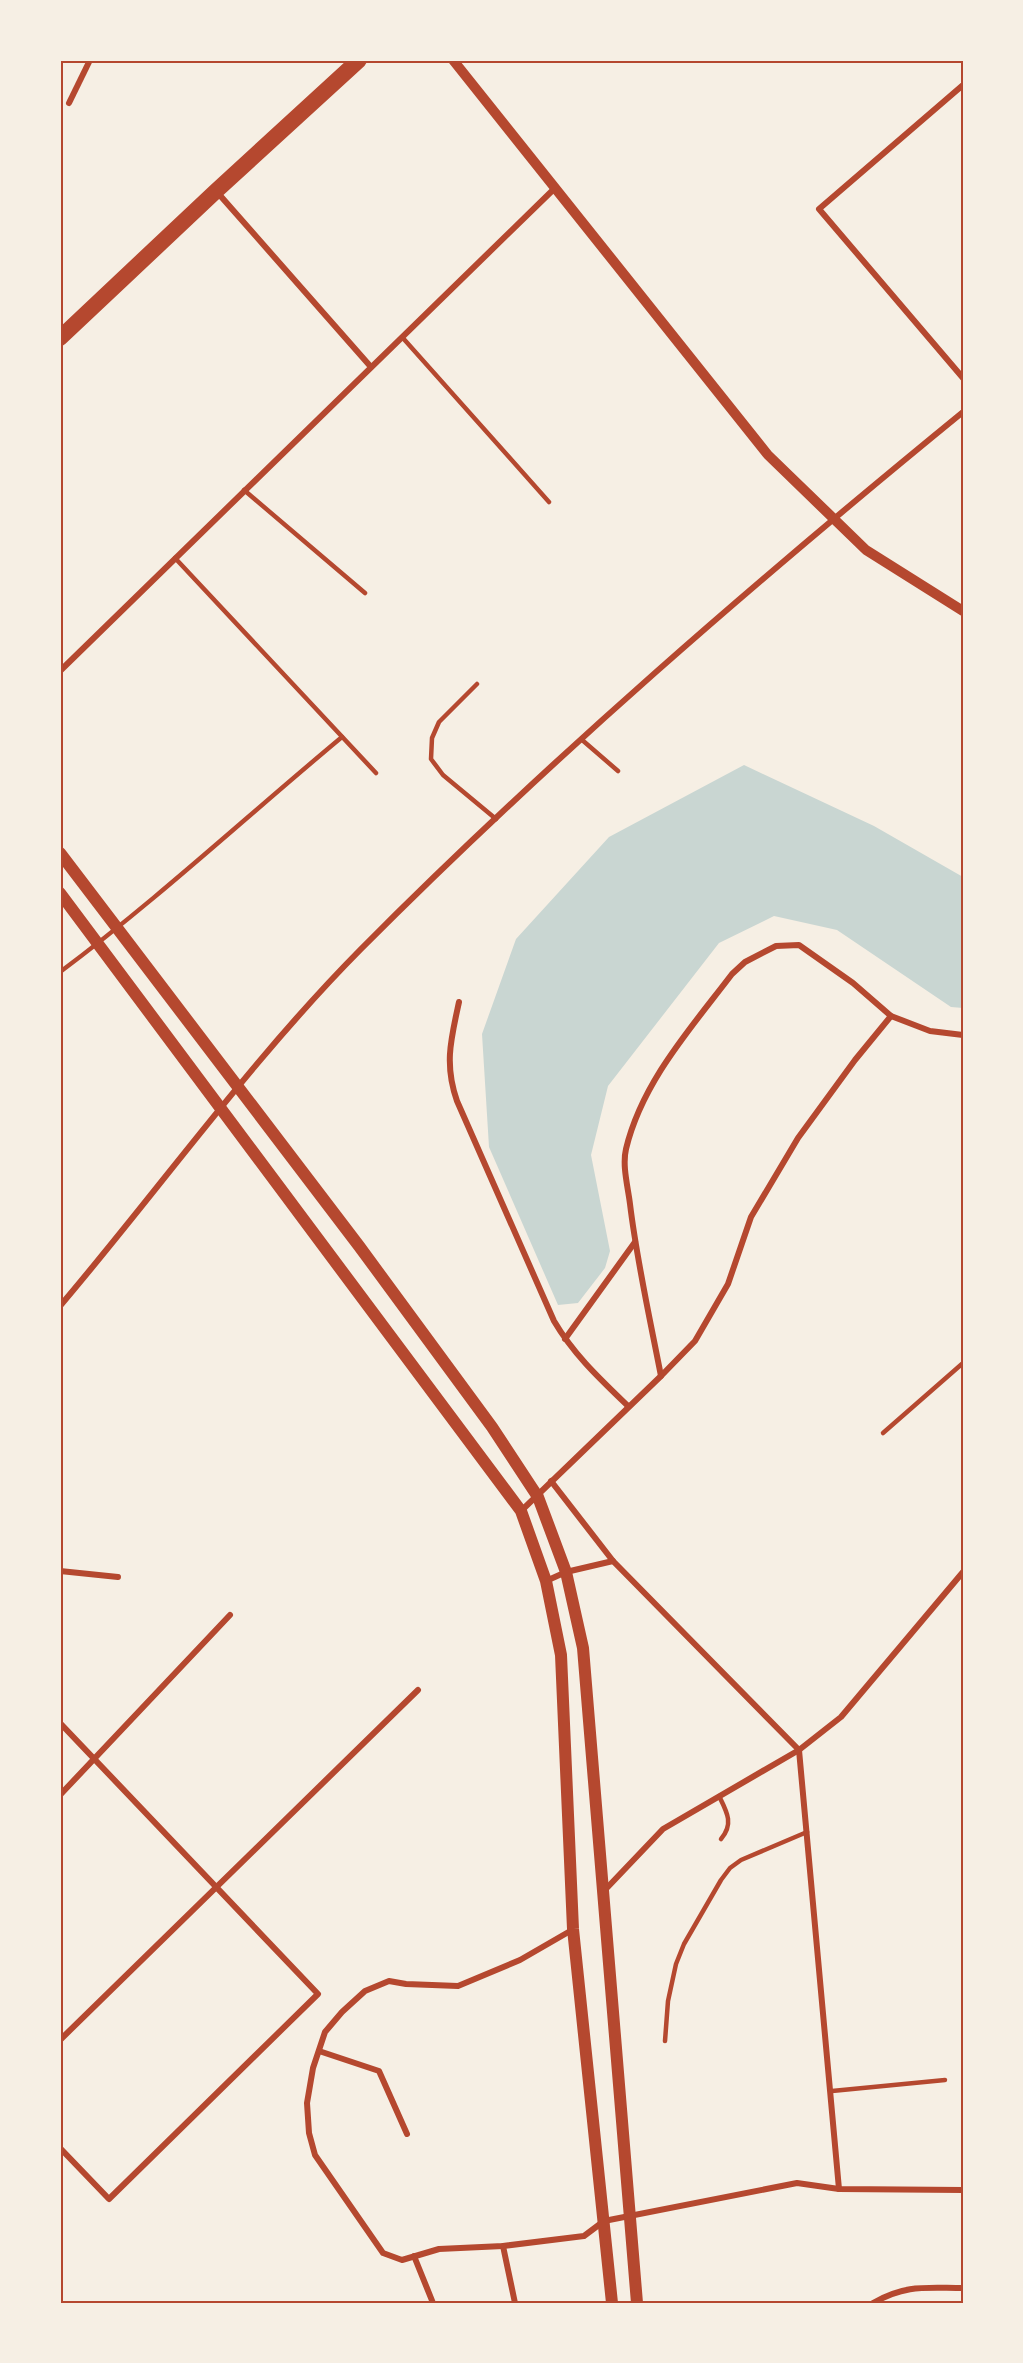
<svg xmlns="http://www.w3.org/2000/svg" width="1023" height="2363" font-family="'Source Sans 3',sans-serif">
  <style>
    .water { fill: #c9d6d2 }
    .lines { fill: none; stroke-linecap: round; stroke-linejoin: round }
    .service { stroke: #b5482f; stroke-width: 4.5 }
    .minor { stroke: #b5482f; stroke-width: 6 }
    .tertiary { stroke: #b5482f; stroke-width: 10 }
    .secondary { stroke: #b5482f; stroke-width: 12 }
    .trunk { stroke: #b5482f; stroke-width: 16 }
    .neatline { fill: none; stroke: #b5482f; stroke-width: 2 }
  </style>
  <rect width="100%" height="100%" fill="#f6efe4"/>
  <polygon class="water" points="744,765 874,826 963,877 963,1008 951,1007 837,930 774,916 719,943 608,1086 591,1155 610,1251 605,1268 578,1303 558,1305 489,1147 482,1034 516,939 609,837"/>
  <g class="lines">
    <g class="service">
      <polyline points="402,337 549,502"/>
      <polyline points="244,490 365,593"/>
      <polyline points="175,558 376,773"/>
      <polyline points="477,684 439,722 432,738 431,759 443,775 496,819"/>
      <polyline points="581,739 618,771"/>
      <path d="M60 972C158 899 248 815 342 737"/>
      <polyline points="883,1433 963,1363"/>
      <path d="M719 1796C727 1812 734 1824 721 1839"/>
      <polyline points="665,2041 668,2001 676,1964 684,1944 721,1880 730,1868 741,1860 807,1832"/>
      <polyline points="832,2091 945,2080"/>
    </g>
    <g class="minor">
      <polyline points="963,85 819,209 963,378"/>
      <polyline points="69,103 90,60"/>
      <polyline points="217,192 371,367"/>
      <polyline points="60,671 555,188"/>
      <path d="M459 1002C451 1039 444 1064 457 1101L554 1321C574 1355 600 1379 628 1406"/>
      <path d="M60 1306C161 1187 251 1060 361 949 551 758 755 582 963 412"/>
      <polyline points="565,1339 635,1242"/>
      <path d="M661 1376C650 1319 637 1262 630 1204 628 1187 622 1166 626 1149 642 1082 691 1028 732 974L745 962 776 946 799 945 853 983 891 1016 930 1031 963 1035"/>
      <polyline points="551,1481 613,1561 799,1750 839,2189"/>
      <polyline points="521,1511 661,1376 695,1341 728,1284 751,1217 798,1138 855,1060 891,1016"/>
      <polyline points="60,1571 118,1577"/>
      <polyline points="546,1581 566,1572 613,1561"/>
      <polyline points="60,1723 318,1994 109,2199 60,2148"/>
      <polyline points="60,1795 230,1615"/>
      <polyline points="603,1892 663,1829 799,1750 841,1717 963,1572"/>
      <polyline points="572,1930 520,1960 458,1986 406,1984 389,1981 365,1991 342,2012 325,2032 313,2068 307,2103 309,2133 315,2155 383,2253 402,2260 439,2249 503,2246 584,2236 604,2221 797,2183 839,2189 963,2190"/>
      <polyline points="60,2040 418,1690"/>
      <polyline points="319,2051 379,2071 407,2134"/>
      <polyline points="503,2246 515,2303"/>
      <polyline points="414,2256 433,2303"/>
      <path d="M873 2303C906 2284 926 2288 963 2288"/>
    </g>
    <polyline class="tertiary" points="453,60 768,455 866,550 963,611"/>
    <g class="secondary">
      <polyline points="60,853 359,1246 492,1427 538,1497 566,1572 583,1648 637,2303"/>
      <polyline points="60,893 521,1511 546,1581 561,1655 573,1929 612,2303"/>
    </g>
    <polyline class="trunk" points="60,338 216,191 359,60"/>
  </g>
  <rect width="1023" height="2363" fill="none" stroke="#f6efe4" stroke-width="123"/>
  <rect x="62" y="62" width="900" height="2240" class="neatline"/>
</svg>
